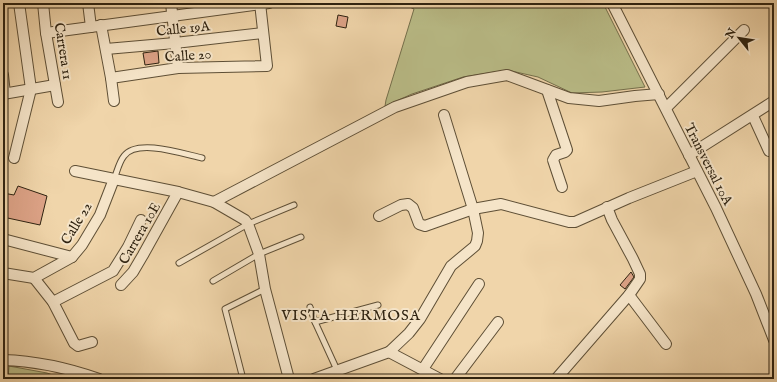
<svg xmlns="http://www.w3.org/2000/svg" width="777" height="382" font-family="'IM FELL English',serif">
  <style>
    .green { fill: #babd88; stroke: #74704c }
    .building { fill: #dca286; stroke: #2e2210 }
    .lines { fill: none; stroke-linecap: round; stroke-linejoin: round }
    .service-casing { stroke: #5e4f36; stroke-width: 7 }
    .minor-casing { stroke: #5e4f36; stroke-width: 12 }
    .service { stroke: #f5e4c8; stroke-width: 5 }
    .minor { stroke: #f5e4c8; stroke-width: 10 }
    .labels { text-anchor: middle; stroke-width: 4; stroke-linejoin: round; paint-order: stroke }
    .street-label { font-size: 14px; fill: #2e2210; stroke: #f5e4c8 }
    .neighbourhood-label { font-size: 15px; letter-spacing: 1px; fill: #2e2210; stroke: #f5e4c8 }
  </style>
  <rect width="100%" height="100%" fill="#f0d5aa"/>
  <filter id="stains"><feTurbulence type="fractalNoise" baseFrequency=".005" numOctaves="4"/><feColorMatrix values="0 0 0 0 .2 0 0 0 0 .09 0 0 0 0 .02 0 0 0 .5 -.17"/></filter>
  <radialGradient id="worn" r=".72"><stop offset=".6" stop-color="#630" stop-opacity="0"/><stop offset="1" stop-color="#630" stop-opacity=".3"/></radialGradient>
  <g class="green">
    <polygon points="401,3 603,3 645,87 602,92 572,93 538,77 507,70 463,77 412,94 385,106 386,100 414,9"/>
    <polygon points="9,366 47,373 64,379 8,379"/>
  </g>
  <g class="building">
    <polygon points="338,15 348,17 346,28 336,26"/>
    <polygon points="158,51 159,63 145,65 143,53"/>
    <polygon points="18,186 47,196 40,225 3,217 3,193 14,195"/>
    <polygon points="631,272 634,277 625,289 620,285"/>
  </g>
  <g class="lines">
    <defs>
      <g id="service">
        <path d="M114 179C117 172 119 162 124 156 137 138 184 154 202 158"/>
        <polyline points="3,182 4,183"/>
        <polyline points="179,263 248,224 294,205"/>
        <polyline points="213,281 259,254 301,237"/>
        <polyline points="310,307 315,322 337,370"/>
        <polyline points="315,322 378,305"/>
        <polyline points="243,379 225,309 265,289"/>
      </g>
      <g id="minor">
        <polyline points="43,3 46,33 58,102"/>
        <polyline points="88,3 91,27"/>
        <polyline points="171,3 178,68"/>
        <polyline points="612,3 716,208 756,294 774,340"/>
        <polyline points="101,25 111,78 114,101"/>
        <polyline points="46,33 269,3"/>
        <polyline points="106,49 175,43 263,33"/>
        <polyline points="3,75 5,94"/>
        <polyline points="111,78 178,68 267,66 260,3"/>
        <polyline points="547,90 567,150 565,152 556,155 553,160 562,187"/>
        <polyline points="3,94 55,85"/>
        <polyline points="666,108 744,30"/>
        <polyline points="753,116 769,151"/>
        <polyline points="689,155 774,101"/>
        <polyline points="14,158 31,89 19,3"/>
        <polyline points="75,171 178,192 214,202 245,220 248,224 259,254 265,289 289,379"/>
        <polyline points="214,202 395,107 467,82 507,75 569,98 599,101 635,96 659,94"/>
        <polyline points="379,216 401,205 408,204 413,208 419,224 425,226 473,209 501,204 569,222 575,222 629,198 697,171"/>
        <polyline points="3,239 72,257"/>
        <polyline points="3,273 34,278 72,257 82,245 100,215 114,179"/>
        <polyline points="34,278 53,302 74,343 78,346 92,342"/>
        <polyline points="121,285 133,272 143,255 178,192"/>
        <polyline points="629,295 666,344"/>
        <polyline points="53,302 113,271 128,247 141,220"/>
        <polyline points="389,352 409,333 420,319 451,266 475,246 477,241 478,233 473,209 444,115"/>
        <path d="M3 360C36 361 68 368 99 379"/>
        <polyline points="423,369 479,284"/>
        <polyline points="314,379 389,352 440,379"/>
        <polyline points="455,379 498,322"/>
        <polyline points="556,379 629,295 640,279 640,274 633,259 612,220 607,207"/>
      </g>
    </defs>
    <use href="#service" class="service-casing"/>
    <use href="#minor" class="minor-casing"/>
    <use href="#service" class="service"/>
    <use href="#minor" class="minor"/>
  </g>
  <g class="labels">
    <g class="street-label">
      <text transform="translate(183 28) rotate(-6)" y="5">Calle 19A</text>
      <text transform="translate(64 51) rotate(81)" y="5">Carrera 11</text>
      <text transform="translate(188 55) rotate(-4)" y="5">Calle 20</text>
      <text transform="translate(709 164) rotate(63)" y="5">Transversal 10A</text>
      <text transform="translate(76 223) rotate(-59)" y="5">Calle 22</text>
      <text transform="translate(139 233) rotate(-60)" y="5">Carrera 10E</text>
    </g>
    <g class="neighbourhood-label">
      <text x="351" y="320">VISTA HERMOSA</text>
    </g>
  </g>
  <rect width="777" height="382" fill="none" stroke="#f0d5aa" stroke-width="16"/>
  <rect x="4" y="4" width="769" height="374" fill="none" stroke="#2e2210" stroke-width="2"/>
  <rect x="8" y="8" width="761" height="366" fill="none" stroke="#2e2210"/>
  <g transform="translate(739 38) rotate(300)" stroke="#f5e4c8" stroke-width="3" paint-order="stroke">
  <path d="M0-3L7 15L0 10L-7 15Z" fill="#2e2210"/>
  <text y="-6" font-size="11" font-weight="bold" text-anchor="middle" fill="#2e2210">N</text>
  </g>
  <rect width="100%" height="100%" filter="url(#stains)"/>
  <rect width="100%" height="100%" fill="url(#worn)"/>
</svg>
